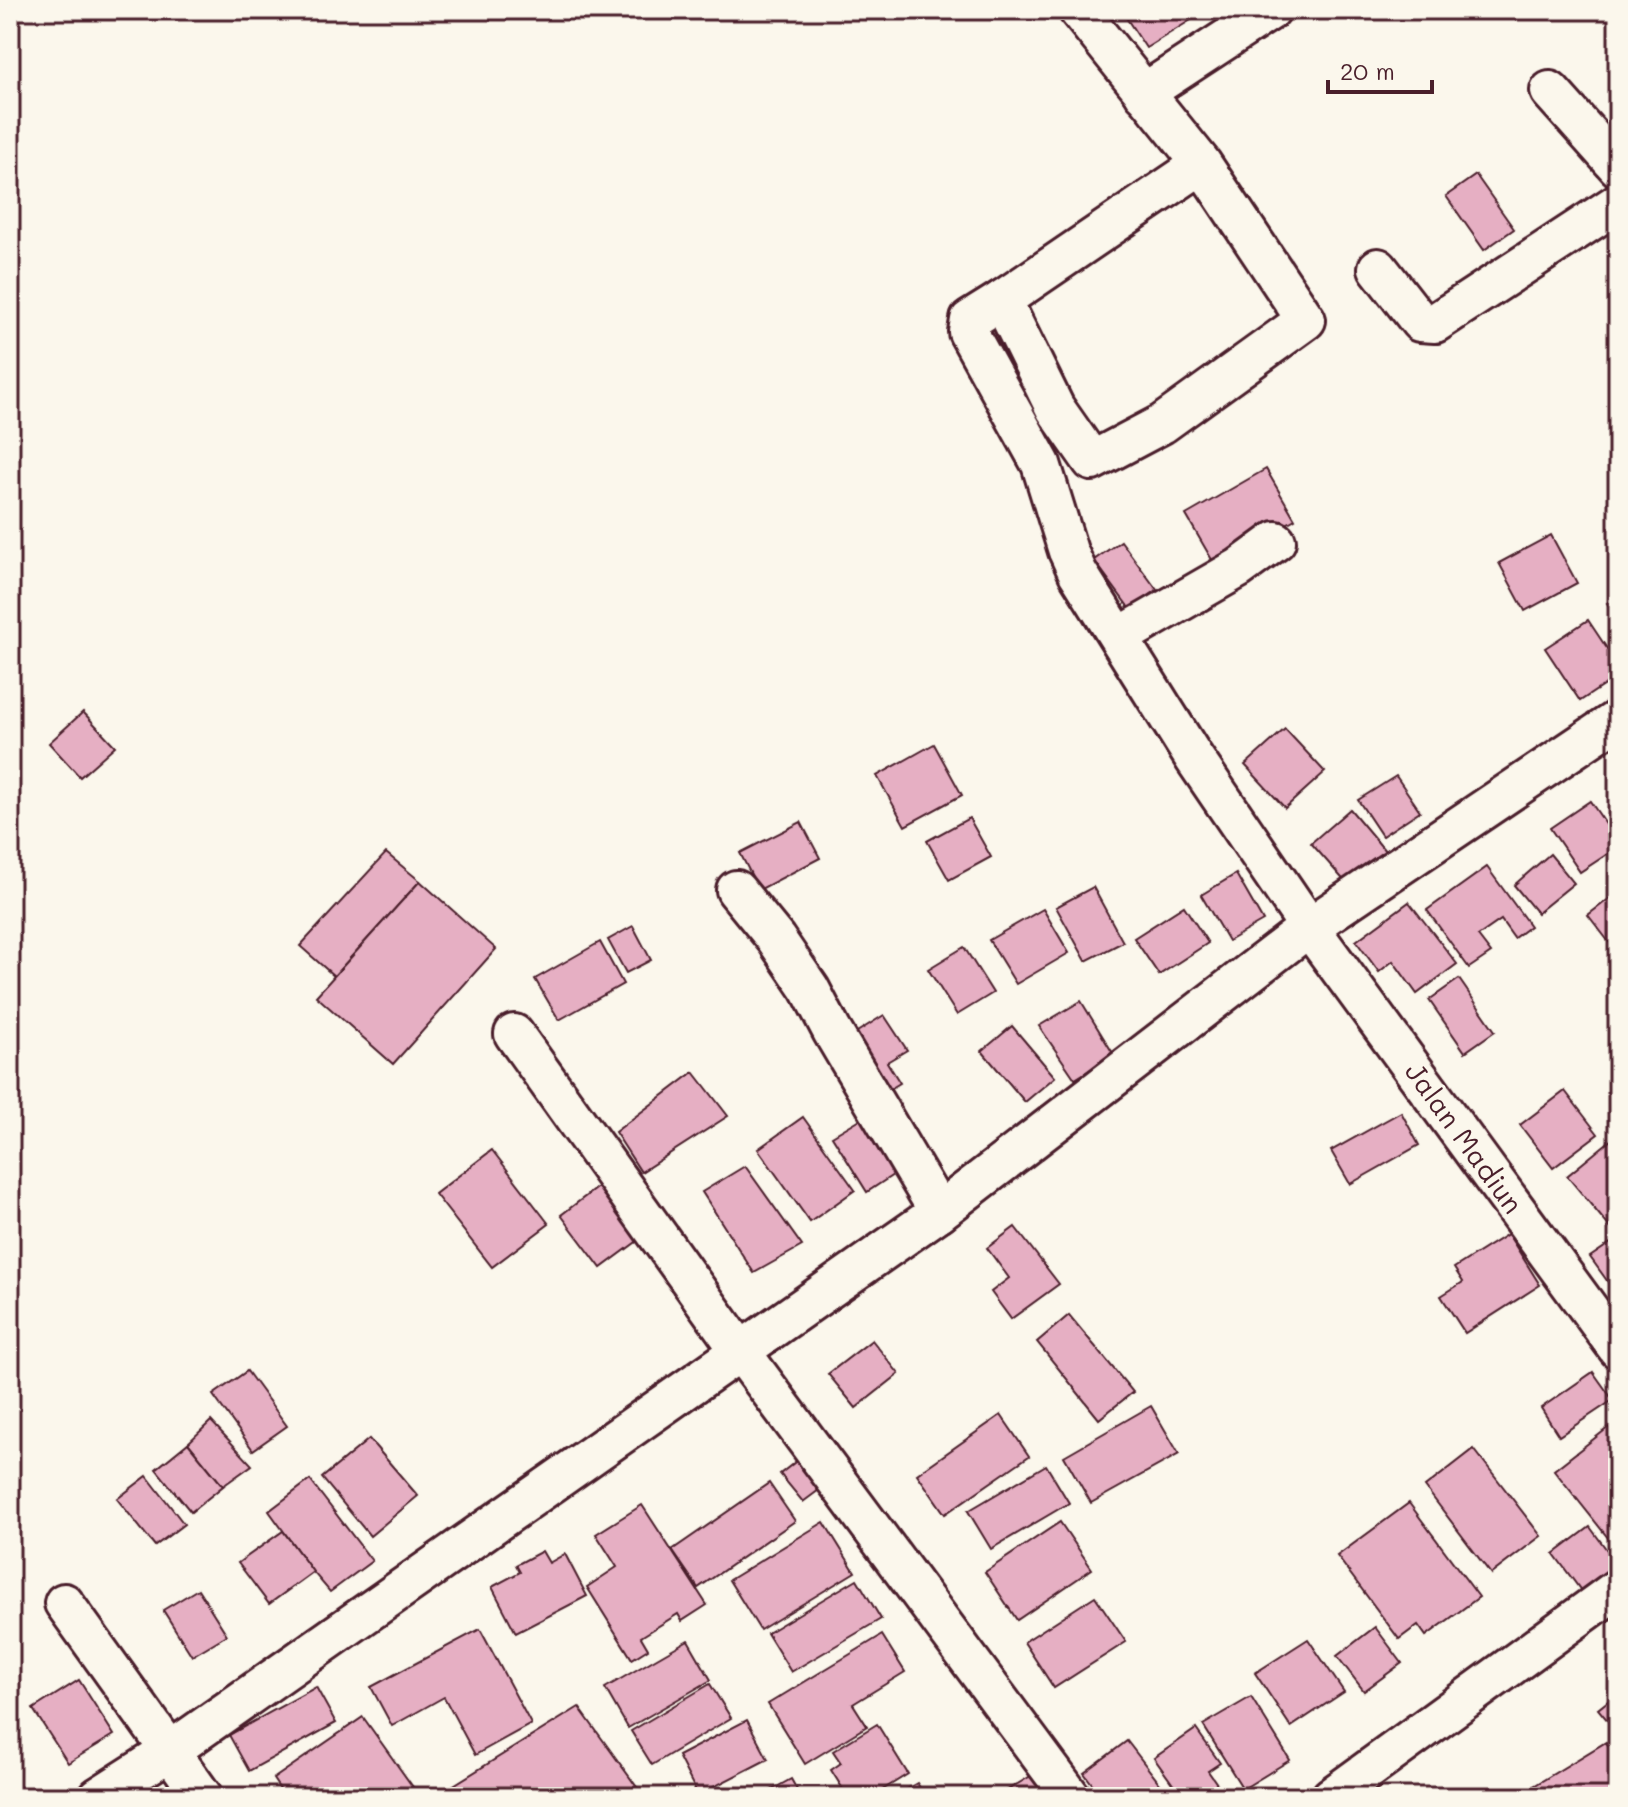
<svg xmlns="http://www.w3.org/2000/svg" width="1628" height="1807" font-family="Mali,sans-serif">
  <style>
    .building { fill: #e6afc3; stroke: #4a1f2b; stroke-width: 2 }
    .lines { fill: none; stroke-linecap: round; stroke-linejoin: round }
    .minor-casing { stroke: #4a1f2b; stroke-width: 44 }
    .minor { stroke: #fbf7ec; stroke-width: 38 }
    .labels { text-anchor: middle; stroke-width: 6; stroke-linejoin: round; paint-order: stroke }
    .street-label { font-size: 28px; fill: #4a1f2b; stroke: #fbf7ec }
  </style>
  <rect width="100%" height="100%" fill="#fbf7ec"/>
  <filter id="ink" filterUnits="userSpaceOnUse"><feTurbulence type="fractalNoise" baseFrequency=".0125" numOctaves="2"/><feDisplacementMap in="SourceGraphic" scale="16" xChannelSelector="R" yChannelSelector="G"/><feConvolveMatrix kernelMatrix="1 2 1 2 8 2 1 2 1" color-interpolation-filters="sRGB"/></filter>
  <g filter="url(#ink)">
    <g class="building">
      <polygon points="1121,10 1185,10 1191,20 1146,48"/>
      <polygon points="1476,175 1514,229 1484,250 1446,196"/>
      <polygon points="1266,469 1295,519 1215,565 1186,515"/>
      <polygon points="1551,535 1577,583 1525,611 1499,563"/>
      <polygon points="1121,541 1157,590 1130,609 1094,560"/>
      <polygon points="1618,595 1618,620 1607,603"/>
      <polygon points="1588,620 1618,665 1618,676 1580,701 1545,648"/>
      <polygon points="83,712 115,746 80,777 49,743"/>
      <polygon points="1285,729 1325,772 1285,808 1245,765"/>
      <polygon points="934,744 962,795 905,826 877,776"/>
      <polygon points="1396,776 1420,811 1382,836 1358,800"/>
      <polygon points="1590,801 1618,842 1618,847 1580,872 1550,828"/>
      <polygon points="1350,809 1386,852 1348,885 1311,843"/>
      <polygon points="969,818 991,857 949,880 927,841"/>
      <polygon points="801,822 820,858 759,890 740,853"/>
      <polygon points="386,853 420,881 334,976 300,946"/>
      <polygon points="1550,854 1574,883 1537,913 1514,885"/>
      <polygon points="1487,867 1530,926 1514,938 1501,920 1478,936 1491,953 1469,968 1427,910"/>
      <polygon points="1236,874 1263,921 1228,941 1201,895"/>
      <polygon points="420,881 496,949 393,1064 316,996"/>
      <polygon points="1093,887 1123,942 1086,961 1056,907"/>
      <polygon points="1618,892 1618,942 1612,946 1588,915"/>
      <polygon points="1409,902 1457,964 1417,994 1393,961 1379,972 1356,941"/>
      <polygon points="1184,906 1208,943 1159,975 1134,938"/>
      <polygon points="1043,909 1069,953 1016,984 989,940"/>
      <polygon points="633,926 651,960 626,973 608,940"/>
      <polygon points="600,942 623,984 559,1020 535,979"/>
      <polygon points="964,947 993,993 957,1015 928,969"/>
      <polygon points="1459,979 1495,1031 1465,1052 1429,1000"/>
      <polygon points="1081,1001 1114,1055 1075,1079 1039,1026"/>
      <polygon points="884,1015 907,1050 887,1062 900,1083 885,1092 849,1037"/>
      <polygon points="1012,1026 1055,1077 1025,1102 982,1051"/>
      <polygon points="694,1072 728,1116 641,1172 615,1132"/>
      <polygon points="1565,1091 1598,1134 1553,1168 1520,1125"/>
      <polygon points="1401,1112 1419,1145 1350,1184 1331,1151"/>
      <polygon points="803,1117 855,1190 810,1222 758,1149"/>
      <polygon points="862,1118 896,1173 867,1192 832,1136"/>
      <polygon points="1618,1134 1618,1225 1612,1230 1567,1176"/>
      <polygon points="492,1150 549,1224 492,1267 435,1194"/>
      <polygon points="745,1166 802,1246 754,1273 702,1192"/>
      <polygon points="607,1180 647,1234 601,1268 561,1215"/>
      <polygon points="1015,1227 1059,1284 1011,1319 991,1292 1009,1278 987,1248"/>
      <polygon points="1508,1234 1540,1285 1465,1333 1441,1296 1463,1282 1454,1268"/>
      <polygon points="1618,1238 1618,1296 1590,1257"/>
      <polygon points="1069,1315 1133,1392 1099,1419 1037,1342"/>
      <polygon points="872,1340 899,1374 856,1408 828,1374"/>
      <polygon points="247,1371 287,1426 253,1450 213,1395"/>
      <polygon points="1593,1372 1613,1400 1559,1436 1541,1408"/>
      <polygon points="1151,1406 1179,1454 1091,1503 1064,1456"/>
      <polygon points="1001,1415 1029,1456 945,1514 917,1474"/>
      <polygon points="1618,1420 1618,1531 1609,1539 1554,1470"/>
      <polygon points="211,1421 252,1465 223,1486 188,1443"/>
      <polygon points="369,1439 418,1496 370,1536 322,1478"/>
      <polygon points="188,1443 223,1486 191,1512 156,1469"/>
      <polygon points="1474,1449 1541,1536 1491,1574 1425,1487"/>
      <polygon points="804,1455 827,1484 803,1502 780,1474"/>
      <polygon points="1046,1465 1069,1503 991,1549 968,1511"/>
      <polygon points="147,1476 184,1524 155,1546 117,1499"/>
      <polygon points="310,1480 372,1561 330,1592 313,1572 269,1511"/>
      <polygon points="769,1483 795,1521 698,1588 672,1550"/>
      <polygon points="1409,1503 1479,1597 1426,1636 1418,1625 1399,1639 1337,1556"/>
      <polygon points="642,1505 707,1605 682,1621 678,1614 641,1637 648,1649 632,1659 587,1587 617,1567 596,1534"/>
      <polygon points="824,1522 855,1572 760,1630 729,1580"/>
      <polygon points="1060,1522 1092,1569 1017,1620 985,1572"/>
      <polygon points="1590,1527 1618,1565 1618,1572 1585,1596 1554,1554"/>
      <polygon points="283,1531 313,1572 269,1604 238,1563"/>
      <polygon points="542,1551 549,1563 565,1554 587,1596 516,1633 492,1587 520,1572 516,1565"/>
      <polygon points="857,1579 881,1619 791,1672 767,1633"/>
      <polygon points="198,1589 227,1635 192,1656 163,1610"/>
      <polygon points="1095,1596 1126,1642 1054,1688 1024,1642"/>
      <polygon points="1375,1627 1402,1663 1364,1691 1337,1656"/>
      <polygon points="480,1629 531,1724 475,1755 444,1697 392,1726 371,1687"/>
      <polygon points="882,1635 905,1672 853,1704 867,1726 805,1764 768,1704"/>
      <polygon points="1308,1639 1344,1692 1291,1727 1255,1673"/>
      <polygon points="688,1640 711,1680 628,1728 605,1688"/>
      <polygon points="79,1680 114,1735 68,1763 33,1709"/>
      <polygon points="710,1684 731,1718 652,1765 631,1731"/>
      <polygon points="316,1687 336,1723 249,1771 229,1735"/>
      <polygon points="1618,1693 1618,1733 1598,1709"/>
      <polygon points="1251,1697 1290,1760 1243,1789 1203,1725"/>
      <polygon points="579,1707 644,1797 448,1797 444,1791"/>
      <polygon points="363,1717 420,1797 285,1797 273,1779"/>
      <polygon points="747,1720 768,1759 698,1795 678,1756"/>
      <polygon points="877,1724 908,1774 871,1797 848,1797 831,1770 841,1763 833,1751"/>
      <polygon points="1196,1729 1220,1763 1208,1771 1222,1791 1213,1797 1196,1797 1194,1793 1182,1797 1154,1758"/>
      <polygon points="1127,1741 1170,1797 1102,1797 1084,1773"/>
      <polygon points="1606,1742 1618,1762 1618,1797 1539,1797 1532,1787"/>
      <polygon points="1034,1774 1048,1797 996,1797"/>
      <polygon points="791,1779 801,1797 759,1797"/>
      <polygon points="917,1783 926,1797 893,1797"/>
    </g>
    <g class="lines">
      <defs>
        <g id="minor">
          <polyline points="1078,10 1202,164 1306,320 1162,424 1092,461 1055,408 1002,300 1202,164"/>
          <polyline points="1550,91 1618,167"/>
          <polyline points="1144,93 1271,10"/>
          <polyline points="1378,268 1420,322 1435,323 1618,203"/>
          <polyline points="1002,300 970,320 968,332 1041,464 1068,551 1078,573 1194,758 1309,927 1618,1349"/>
          <polyline points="1119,637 1239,568 1276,541"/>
          <polyline points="736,890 776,939 810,989 832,1031 939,1212"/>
          <polyline points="514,1034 741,1352 1071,1797"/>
          <polyline points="64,1603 203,1797"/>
          <polyline points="98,1797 170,1751 939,1212 1309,927 1618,719"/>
          <polyline points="1331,1797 1618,1588"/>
        </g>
      </defs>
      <use href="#minor" class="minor-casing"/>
      <use href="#minor" class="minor"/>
    </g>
  </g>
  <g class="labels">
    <g class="street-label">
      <text transform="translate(1464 1138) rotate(54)" y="10">Jalan Madiun</text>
    </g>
  </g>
  <rect width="1628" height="1807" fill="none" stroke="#fbf7ec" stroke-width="40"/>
  <rect x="20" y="20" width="1588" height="1767" fill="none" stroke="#4a1f2b" stroke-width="3" filter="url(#ink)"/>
  <path d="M1328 80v12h104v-12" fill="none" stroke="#4a1f2b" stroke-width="4"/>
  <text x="1340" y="80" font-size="24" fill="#4a1f2b" stroke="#fbf7ec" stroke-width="6" paint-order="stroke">20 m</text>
</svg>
